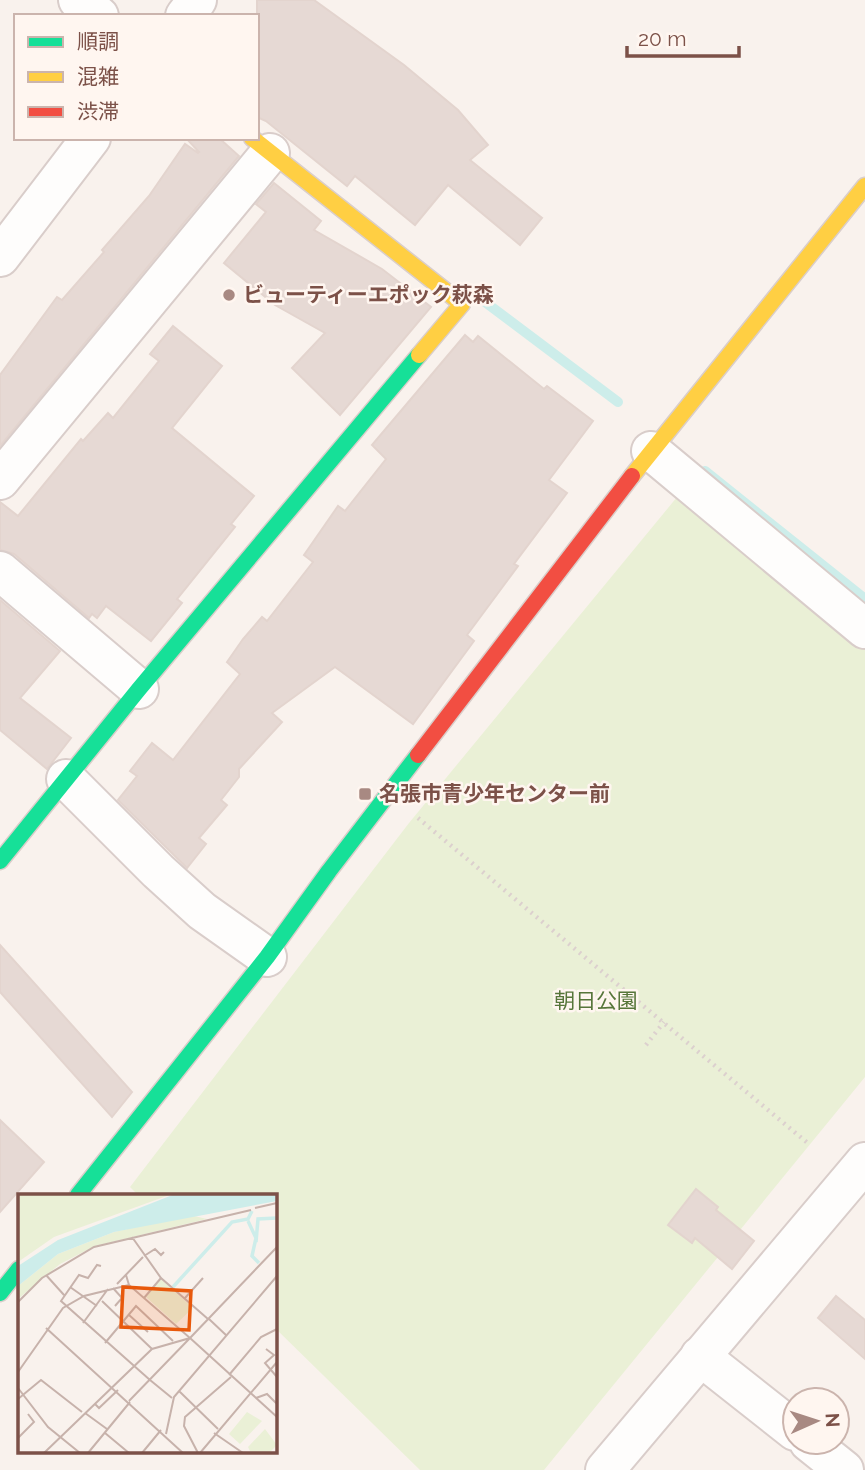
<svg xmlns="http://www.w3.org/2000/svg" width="865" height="1470" font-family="Raleway,'Noto Sans JP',sans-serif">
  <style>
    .green { fill: #eaf0d6 }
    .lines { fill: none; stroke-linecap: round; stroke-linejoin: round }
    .stream { stroke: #cdedea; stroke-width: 10 }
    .building { fill: #e6d9d4; stroke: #e3d4ce; stroke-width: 2 }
    .street-casing { stroke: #d9cdca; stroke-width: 42 }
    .fast-casing { stroke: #daceca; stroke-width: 19 }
    .slow-casing { stroke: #daceca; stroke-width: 19 }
    .jam-casing { stroke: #daceca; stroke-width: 19 }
    .path { stroke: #dcd0ce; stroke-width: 4.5; stroke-dasharray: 2 5; stroke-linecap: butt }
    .street { stroke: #fefdfc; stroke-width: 38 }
    .fast { stroke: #16e098; stroke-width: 16 }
    .slow { stroke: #ffcf43; stroke-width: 16 }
    .jam { stroke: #f24e42; stroke-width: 16 }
    .poi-dot { fill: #a88982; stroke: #fff6f0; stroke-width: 2.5 }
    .labels { text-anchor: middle; stroke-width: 5; stroke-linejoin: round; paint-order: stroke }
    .poi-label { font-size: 21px; font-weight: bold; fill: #7c5148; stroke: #fff6f0; text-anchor: start }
    .park-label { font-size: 21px; fill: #57763a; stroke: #fff6f0 }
    .inset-river { fill: none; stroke: #cdedea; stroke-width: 3.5 }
    .inset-road { fill: none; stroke: #c7b2ab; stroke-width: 2 }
    .view { fill: #e8590c; fill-opacity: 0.15; stroke: #e8590c; stroke-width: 3.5 }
    .inset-edge { fill: none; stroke: #7c5148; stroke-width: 3.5 }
  </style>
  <rect width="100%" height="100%" fill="#f9f2ed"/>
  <polygon class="green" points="682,491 865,647 865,1077 544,1470 420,1470 275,1328 275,1195 138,1195 130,1187 409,823"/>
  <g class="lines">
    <g class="stream">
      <polyline points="469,290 618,402"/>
      <polyline points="705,471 865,599"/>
    </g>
  </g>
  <g class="building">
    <polygon points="257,0 314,0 404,65 458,110 488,145 470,160 542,218 520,245 448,185 415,225 355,176 347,186 266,121 257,117"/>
    <polygon points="186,138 219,138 239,156 0,446 0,375 57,297 62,300 104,252 102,250 149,196 185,144 198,153 199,152"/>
    <polygon points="274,183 321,221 314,230 382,269 431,307 340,415 292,368 325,333 275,305 224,263 266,212 256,204"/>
    <polygon points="173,326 222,366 172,428 254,496 231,524 235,527 177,599 182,603 151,641 106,606 97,618 92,614 89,618 14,554 0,550 0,502 18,516 81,439 83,441 108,413 113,418 159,361 150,354"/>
    <polygon points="465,335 473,342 478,336 544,389 547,386 593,421 549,480 567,493 514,564 518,566 467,635 474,641 413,724 335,667 272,713 282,722 239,769 239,777 221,800 227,805 199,838 206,844 187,868 118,800 137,776 130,771 152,743 173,760 240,674 227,662 243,639 262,617 267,621 313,562 304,555 338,506 345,511 386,459 372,445"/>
    <polygon points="0,600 60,651 20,698 71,738 47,769 0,730"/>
    <polygon points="0,945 132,1092 112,1117 0,992"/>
    <polygon points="0,1120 44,1162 0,1212"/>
    <polygon points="696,1189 718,1207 716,1210 754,1241 732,1269 695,1238 692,1243 668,1225"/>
    <polygon points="836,1296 865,1320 865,1359 818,1318"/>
  </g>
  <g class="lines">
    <defs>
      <g id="street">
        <polyline points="78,0 99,16"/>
        <polyline points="185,16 197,0"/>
        <polyline points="0,257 91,138"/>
        <polyline points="651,451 865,629"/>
        <polyline points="0,480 270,153"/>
        <polyline points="0,571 139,689"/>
        <polyline points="66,779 158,871 202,911 267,957"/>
        <polyline points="700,1356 795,1431"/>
        <polyline points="809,1442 844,1470"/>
        <polyline points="605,1470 865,1162"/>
      </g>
      <g id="fast">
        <polyline points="0,861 139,689 419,355"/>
        <polyline points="78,1195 267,957 329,871 418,755"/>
        <polyline points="0,1293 19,1269"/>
      </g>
      <g id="slow">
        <polyline points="252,138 462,304 419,355"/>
        <polyline points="632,476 865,186"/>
      </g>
      <polyline id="jam" points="418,755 632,476"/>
    </defs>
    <use href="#street" class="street-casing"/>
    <use href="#fast" class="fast-casing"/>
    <use href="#slow" class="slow-casing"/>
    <use href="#jam" class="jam-casing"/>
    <g class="path">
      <polyline points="418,818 810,1145"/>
      <polyline points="646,1045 664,1022"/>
    </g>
    <use href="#street" class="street"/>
    <use href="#fast" class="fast"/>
    <use href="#slow" class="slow"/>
    <use href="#jam" class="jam"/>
  </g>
  <g class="poi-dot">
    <circle cx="229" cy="295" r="7"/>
    <rect x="358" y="787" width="14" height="14" rx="3.5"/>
  </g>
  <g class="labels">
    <g class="poi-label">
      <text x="243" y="302">ビューティーエポック萩森</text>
      <text x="379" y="801">名張市青少年センター前</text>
    </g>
    <g class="park-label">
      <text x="596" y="1008">朝日公園</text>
    </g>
  </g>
  <g transform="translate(18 1194)">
    <rect width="259" height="259" fill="#f9f2ed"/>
    <path d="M0 0H154L36 43 0 68ZM172 21 189 25 77 52 42 70 0 105V92L40 60 96 38ZM143 85 175 114 158 130 128 103ZM229 218 244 227 222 250 211 240ZM247 235 259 251 251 259H233L230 253Z" fill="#eaf0d6"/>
    <path d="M157 0H259V7L96 38 40 60 0 92V72L40 46Z" fill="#cdedea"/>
    <path class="inset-river" d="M230 27 238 44 234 62 241 69M238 48 240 25 259 24M155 93 214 28 230 25 234 17"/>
    <path class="inset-road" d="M237 14 259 9M114 43 143 84 190 125M126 62 137 55 143 61 146 58M83 72 79 71 70 84 61 81 43 107 132 186M28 81 46 101M108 81 111 91 172 144 111 207M99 90 125 63M52 93 79 112M95 94 104 104 97 112M126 104 143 84M167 104 185 84M84 107 134 155M0 108 24 84 76 53 233 16M111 121 130 138M191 125 209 142M65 129 90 95M28 134 165 259M172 144 259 223M87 149 118 112 155 147M248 155 256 161 247 169 259 183M0 178 45 114 66 102 111 91M211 181 243 143 259 135M132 186 154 204M0 194 30 233 62 259M161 197 200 235M238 204 249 200 259 210M0 205 23 186 64 218M77 210 81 214 100 196M67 219 89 235M87 239 111 259M196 239 225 259M148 240 156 203 259 82M0 244 16 228 10 220M26 259 134 155 172 144 259 53M70 259 112 208M124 259 143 236M180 259 166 232 167 223 213 183M182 259 259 168"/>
    <path class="view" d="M105 93 173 97 171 136 103 133Z"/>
    <rect width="259" height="259" class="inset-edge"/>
  </g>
  <rect x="14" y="14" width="245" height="126" fill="#fff6f0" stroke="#cbb4ad" stroke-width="2"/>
  <rect x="28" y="37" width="35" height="10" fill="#16e098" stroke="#cbb4ad" stroke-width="2"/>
  <text x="77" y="49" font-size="21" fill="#7c5148">順調</text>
  <rect x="28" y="72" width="35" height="10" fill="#ffcf43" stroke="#cbb4ad" stroke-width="2"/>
  <text x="77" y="84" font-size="21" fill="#7c5148">混雑</text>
  <rect x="28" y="107" width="35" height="10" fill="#f24e42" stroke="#cbb4ad" stroke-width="2"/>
  <text x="77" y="119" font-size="21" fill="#7c5148">渋滞</text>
  <g transform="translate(816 1421) rotate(87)"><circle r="33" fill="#fff6f0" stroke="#cbb4ad" stroke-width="2"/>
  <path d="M0-5L12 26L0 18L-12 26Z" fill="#a88982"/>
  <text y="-10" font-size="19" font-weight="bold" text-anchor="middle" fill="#7c5148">N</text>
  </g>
  <path d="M627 46v10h112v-10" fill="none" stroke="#7c5148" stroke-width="3.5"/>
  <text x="638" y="46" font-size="21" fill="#7c5148" stroke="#fff6f0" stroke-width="5" paint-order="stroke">20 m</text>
</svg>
